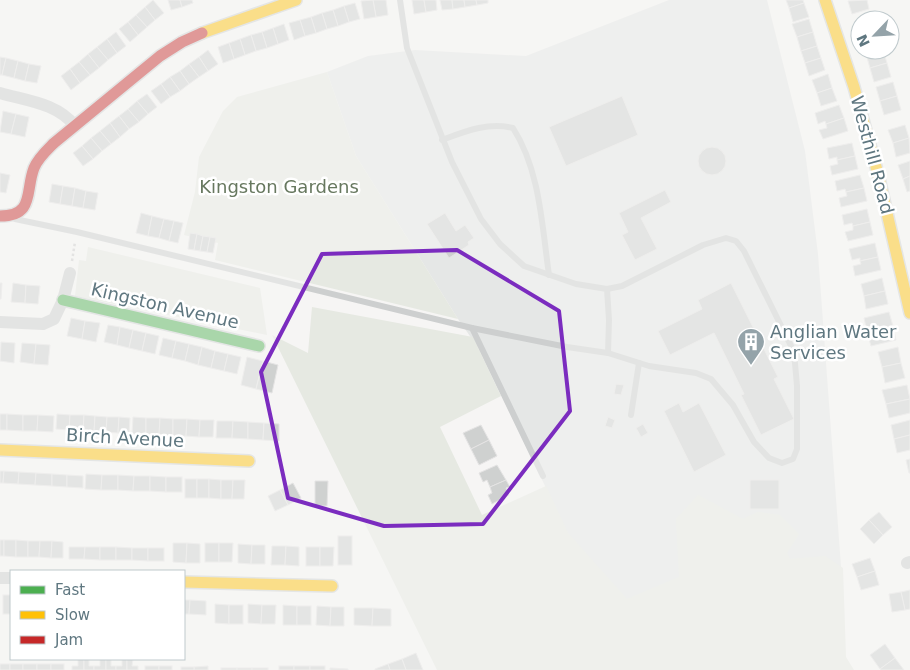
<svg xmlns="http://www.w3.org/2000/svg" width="910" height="670" font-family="'DejaVu Sans',sans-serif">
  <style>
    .built { fill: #e5e7e6 }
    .green { fill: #e6e9e2 }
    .building { fill: #cfd1d0; stroke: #e5e4e4 }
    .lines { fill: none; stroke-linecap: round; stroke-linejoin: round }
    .fast-casing { stroke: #cfd2d3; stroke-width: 14 }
    .slow-casing { stroke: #cfd2d3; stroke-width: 14 }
    .jam-casing { stroke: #cfd2d3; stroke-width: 14 }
    .path { stroke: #cccccd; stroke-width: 2.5; stroke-dasharray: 2.5 2.5; stroke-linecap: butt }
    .lane { stroke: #cdcfcf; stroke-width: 6 }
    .street { stroke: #cdcfcf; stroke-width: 12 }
    .fast { stroke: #4caf50; stroke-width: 11 }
    .slow { stroke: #ffc107; stroke-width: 11 }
    .jam { stroke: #c62828; stroke-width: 11 }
    .marked { fill: none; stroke: #7b2cbf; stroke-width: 4; stroke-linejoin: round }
    .labels { text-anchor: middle; stroke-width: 5; stroke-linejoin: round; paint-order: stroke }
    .street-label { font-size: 18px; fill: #5f7780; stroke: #fff }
    .park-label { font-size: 18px; fill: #67785f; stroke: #fff }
    .poi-label { font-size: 18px; fill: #5f7780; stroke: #fff; text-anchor: start }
  </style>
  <rect width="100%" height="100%" fill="#f6f5f4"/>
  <polygon class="built" points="669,0 767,0 805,151 818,254 842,580 607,622 546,488 479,349 458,319 356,156 327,72 368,56 415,50 526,56"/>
  <g class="green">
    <polygon points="327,72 356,156 458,319 215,260 218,243 184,235 195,192 199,157 223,111 237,97"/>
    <polygon points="88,247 260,288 267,335 75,296 79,260 86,261"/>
    <polygon points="312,307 473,337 501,396 440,427 482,515 546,486 568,533 627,599 679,577 676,519 698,495 743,519 758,512 780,515 799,534 787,553 790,559 825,556 843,568 846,657 854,670 437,670 272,335 308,353"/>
  </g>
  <g class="building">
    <polygon points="153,0 164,13 155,20 145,7"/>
    <polygon points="168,0 180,0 182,7 171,10"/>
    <polygon points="180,0 192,0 193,3 182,7"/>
    <polygon points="373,0 386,0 388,15 376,17"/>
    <polygon points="373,0 376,17 364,19 361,1"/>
    <polygon points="412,0 424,0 426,12 414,14"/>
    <polygon points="424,0 436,0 437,10 426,12"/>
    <polygon points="440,0 452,0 453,9 442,10"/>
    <polygon points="452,0 464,0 465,7 453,9"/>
    <polygon points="464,0 476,0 477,5 465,7"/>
    <polygon points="476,0 488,0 488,3 477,5"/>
    <polygon points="786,0 803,0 804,3 789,8"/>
    <polygon points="867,0 869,9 852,14 848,1"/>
    <polygon points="355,3 360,19 349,22 344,6"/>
    <polygon points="804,3 809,17 793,22 789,8"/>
    <polygon points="344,6 349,22 338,26 333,10"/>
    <polygon points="145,7 155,20 147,27 136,15"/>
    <polygon points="333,10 338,26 327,29 322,13"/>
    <polygon points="322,13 327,29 316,33 311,17"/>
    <polygon points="136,15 147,27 138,35 128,22"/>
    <polygon points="872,16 873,20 860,20 859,35 855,21"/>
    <polygon points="311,17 316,33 305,36 300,20"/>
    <polygon points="809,19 813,32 797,37 792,24"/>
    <polygon points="300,20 305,36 294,40 289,23"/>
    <polygon points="128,22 138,35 130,42 119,29"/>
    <polygon points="284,24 289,40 278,44 273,28"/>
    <polygon points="273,28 278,44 267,48 262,32"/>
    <polygon points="116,32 126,46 117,53 107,39"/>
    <polygon points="262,32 267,48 256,51 251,35"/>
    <polygon points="813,32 817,46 801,51 797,37"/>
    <polygon points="251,35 256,51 245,55 240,39"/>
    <polygon points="107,39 117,53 108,60 97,47"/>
    <polygon points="240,39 245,55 234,59 229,43"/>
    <polygon points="229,43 234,59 223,63 218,47"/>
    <polygon points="817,46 821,58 805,63 801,51"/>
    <polygon points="97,47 108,60 99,68 88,54"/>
    <polygon points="208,50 218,64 208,71 199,57"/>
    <polygon points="880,50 883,50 887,63 870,68 866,54"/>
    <polygon points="88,54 99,68 90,75 79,62"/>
    <polygon points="0,57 6,58 2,75 0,75"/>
    <polygon points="199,57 208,71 199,77 189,64"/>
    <polygon points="6,58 18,61 14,78 2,75"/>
    <polygon points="821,58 825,70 809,76 805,63"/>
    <polygon points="18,61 29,64 25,81 14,78"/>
    <polygon points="79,62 90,75 80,83 70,69"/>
    <polygon points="887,63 891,77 874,82 870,68"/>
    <polygon points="29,64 41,66 37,83 25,81"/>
    <polygon points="189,64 199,77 189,84 180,71"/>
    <polygon points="70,69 80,83 71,90 61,76"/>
    <polygon points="180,71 189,84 180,91 170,77"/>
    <polygon points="828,74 832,88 817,93 812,80"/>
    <polygon points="170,77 180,91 170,97 161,84"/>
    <polygon points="893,82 897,96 880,101 876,87"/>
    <polygon points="161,84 170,97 161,104 151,91"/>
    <polygon points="832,88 837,101 821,106 817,93"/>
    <polygon points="147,94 157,107 148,114 137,101"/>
    <polygon points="622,96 638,135 566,166 549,127"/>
    <polygon points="897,96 901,110 884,115 880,101"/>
    <polygon points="137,101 148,114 139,122 128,109"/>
    <polygon points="839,105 844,118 826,124 825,121 818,124 815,113"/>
    <polygon points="128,109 139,122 129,129 119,116"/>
    <polygon points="3,111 16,114 11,134 0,132"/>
    <polygon points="16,114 29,117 25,137 11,134"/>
    <polygon points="119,116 129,129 120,137 110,123"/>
    <polygon points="844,118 848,131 823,139 819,130 827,128 826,124"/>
    <polygon points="110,123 120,137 111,144 100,131"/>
    <polygon points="905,125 909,138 893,143 888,130"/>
    <polygon points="100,131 111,144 102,151 91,138"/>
    <polygon points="91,138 102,151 93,159 82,146"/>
    <polygon points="909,138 910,153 896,157 893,143"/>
    <polygon points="852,143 855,156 837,160 837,157 829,159 827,148"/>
    <polygon points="82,146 93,159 83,166 73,153"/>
    <circle cx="712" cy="161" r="14"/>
    <polygon points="855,156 858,169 832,175 830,166 838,164 837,160"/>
    <polygon points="910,161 910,176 903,179 898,165"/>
    <polygon points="0,173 10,175 6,193 0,192"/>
    <polygon points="860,175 864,188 846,192 845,189 837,191 835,181"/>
    <polygon points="910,176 910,191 907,192 903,179"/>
    <polygon points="52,184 63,186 60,204 49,202"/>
    <polygon points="63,186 75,188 72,206 60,204"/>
    <polygon points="75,188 86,191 83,208 72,206"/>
    <polygon points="864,188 867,201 841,207 839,198 847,196 846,192"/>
    <polygon points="665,190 671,202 641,218 657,249 635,260 622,235 628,232 619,213"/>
    <polygon points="86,191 98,193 95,210 83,208"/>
    <polygon points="867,209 870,222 853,226 852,223 844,225 842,215"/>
    <polygon points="141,213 152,216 148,236 136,233"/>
    <polygon points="445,213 456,231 465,225 474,238 468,242 469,245 449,258 427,224"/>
    <polygon points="152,216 164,219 159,238 148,236"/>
    <polygon points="164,219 174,221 169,241 159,238"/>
    <polygon points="174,221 183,223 178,243 169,241"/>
    <polygon points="870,222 873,235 848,241 845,232 853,230 853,226"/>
    <polygon points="190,233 197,234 194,250 188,249"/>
    <polygon points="197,234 203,236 200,251 194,250"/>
    <polygon points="203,236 210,237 207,252 200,251"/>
    <polygon points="210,237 216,238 213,253 207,252"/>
    <polygon points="875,243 878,257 860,261 860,258 852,260 849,249"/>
    <polygon points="878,257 881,270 855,276 853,266 861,264 860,261"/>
    <polygon points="882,278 885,291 864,296 861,284"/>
    <polygon points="0,283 2,283 1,299 0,299"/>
    <polygon points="13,283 26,285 25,303 11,302"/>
    <polygon points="731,283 778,377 774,379 794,419 761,435 741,395 744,394 714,333 670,355 658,331 702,309 698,300"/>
    <polygon points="26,285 40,286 38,304 25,303"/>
    <polygon points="885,291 888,304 866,309 864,296"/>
    <polygon points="889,312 893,326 867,332 864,318"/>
    <polygon points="71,318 85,321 82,339 67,336"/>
    <polygon points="85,321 100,323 96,342 82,339"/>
    <polygon points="108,325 120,327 117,345 104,342"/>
    <polygon points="893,326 896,340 871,346 867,332"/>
    <polygon points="120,327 133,330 129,348 117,345"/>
    <polygon points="133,330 146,333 142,351 129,348"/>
    <polygon points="146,333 159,336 155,354 142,351"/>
    <polygon points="163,338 176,341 172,358 159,355"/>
    <polygon points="176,341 189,344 185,361 172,358"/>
    <polygon points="1,342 15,343 14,363 0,361"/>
    <polygon points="22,343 36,344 34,364 20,362"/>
    <polygon points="36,344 50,345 48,365 34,364"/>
    <polygon points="189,344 202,347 198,365 185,361"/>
    <polygon points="202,347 215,351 211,368 198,365"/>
    <polygon points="898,347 901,363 882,367 878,352"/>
    <polygon points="215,351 228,354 224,371 211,368"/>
    <polygon points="228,354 241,357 237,374 224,371"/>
    <polygon points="247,357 263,361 256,389 241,385"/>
    <polygon points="263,361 278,365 272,393 256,389"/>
    <polygon points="901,363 905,378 885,383 882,367"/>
    <polygon points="616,384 624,385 621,395 614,394"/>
    <polygon points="907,385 910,399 886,404 882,390"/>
    <polygon points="910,399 910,413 889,418 886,404"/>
    <polygon points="679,403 683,412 699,403 726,455 694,472 664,411"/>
    <rect x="0" y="414" width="7" height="16"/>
    <polygon points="7,414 23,415 23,431 7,430"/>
    <polygon points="57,414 70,415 69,430 56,429"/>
    <polygon points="23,415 38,415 37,431 23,431"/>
    <polygon points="38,415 54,416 53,432 37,431"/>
    <polygon points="70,415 84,415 83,431 69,430"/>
    <polygon points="84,415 95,416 94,432 83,431"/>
    <polygon points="95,416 107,417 106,432 94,432"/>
    <polygon points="107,417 119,417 118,433 106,432"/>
    <polygon points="119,417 130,418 129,434 118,433"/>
    <polygon points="133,417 146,418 146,434 132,434"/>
    <polygon points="608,417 615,420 612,428 605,426"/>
    <polygon points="146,418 160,418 159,435 146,434"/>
    <polygon points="160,418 173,419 173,436 159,435"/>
    <polygon points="173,419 187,419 186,436 173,436"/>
    <polygon points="187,419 200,420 199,437 186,436"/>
    <polygon points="200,420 214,420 213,437 199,437"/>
    <polygon points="910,420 910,435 894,439 891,425"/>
    <polygon points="217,421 233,421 232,438 216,438"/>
    <polygon points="233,421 248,422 248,439 232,438"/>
    <polygon points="248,422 264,423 263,440 248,439"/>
    <polygon points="264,423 279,424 279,441 263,440"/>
    <polygon points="643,424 648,433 641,437 636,428"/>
    <polygon points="481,425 489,440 471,449 463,433"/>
    <polygon points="910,435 910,450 897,453 894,439"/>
    <polygon points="489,440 497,456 479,465 471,449"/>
    <polygon points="910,459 910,473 909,473 906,460"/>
    <polygon points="497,465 506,480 490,487 487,480 483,482 479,473"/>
    <polygon points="0,471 4,471 3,483 0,483"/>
    <polygon points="4,471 19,472 18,484 3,483"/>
    <polygon points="19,472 36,473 35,485 18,484"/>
    <polygon points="36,473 52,474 52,486 35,485"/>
    <polygon points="52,474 67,475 67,487 52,486"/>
    <polygon points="86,474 102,475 101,490 85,489"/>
    <polygon points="67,475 83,476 83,488 67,487"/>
    <polygon points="102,475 118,475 118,490 101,490"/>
    <polygon points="118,475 134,476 133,491 118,490"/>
    <polygon points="134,476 150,476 150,491 133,491"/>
    <polygon points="150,476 166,477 166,492 150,491"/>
    <rect x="166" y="477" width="16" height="15"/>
    <rect x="185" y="479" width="12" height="19"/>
    <rect x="197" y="479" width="12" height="19"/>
    <polygon points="209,479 221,480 221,499 209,498"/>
    <polygon points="221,480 233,480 232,499 221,499"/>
    <polygon points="233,480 245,480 244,499 232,499"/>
    <polygon points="506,480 510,487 506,488 509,495 492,504 488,495 492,493 490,487"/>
    <rect x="750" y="480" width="29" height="29"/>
    <polygon points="315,481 328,481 327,506 315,506"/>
    <polygon points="293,483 301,498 288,505 280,490"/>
    <polygon points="280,490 288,505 275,511 268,496"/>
    <polygon points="879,512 892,527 883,535 869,520"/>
    <polygon points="869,520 883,535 874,544 860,529"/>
    <rect x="338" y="536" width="14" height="29"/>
    <rect x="0" y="540" width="4" height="16"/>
    <polygon points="4,540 16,540 16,557 4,556"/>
    <polygon points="16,540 28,541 28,557 16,557"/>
    <polygon points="28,541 40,541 39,557 28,557"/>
    <polygon points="40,541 52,541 51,558 39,557"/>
    <polygon points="52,541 63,542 63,558 51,558"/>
    <polygon points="173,543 187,543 186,563 173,562"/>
    <polygon points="187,543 200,544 200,563 186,563"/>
    <rect x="205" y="543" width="14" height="19"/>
    <polygon points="219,543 233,543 232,562 219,562"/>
    <polygon points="238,544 252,545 251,564 238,563"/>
    <polygon points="252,545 265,545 265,564 251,564"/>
    <polygon points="272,546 286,546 285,565 271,565"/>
    <polygon points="286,546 299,547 299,566 285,565"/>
    <polygon points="69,547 85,547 84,559 69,559"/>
    <polygon points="85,547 100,547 100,560 84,559"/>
    <rect x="100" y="547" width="16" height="13"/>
    <polygon points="116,547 132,548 132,560 116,560"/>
    <rect x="306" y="547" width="14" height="19"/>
    <polygon points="320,547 334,547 333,566 320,566"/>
    <polygon points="132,548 148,548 148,561 132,560"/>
    <rect x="148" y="548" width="16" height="13"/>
    <polygon points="870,558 875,571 857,577 852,564"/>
    <polygon points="875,571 879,585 861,590 857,577"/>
    <polygon points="910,590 910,609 905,610 901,592"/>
    <polygon points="901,592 905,610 892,612 889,594"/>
    <rect x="3" y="595" width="8" height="19"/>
    <polygon points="184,600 190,600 189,614 184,614"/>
    <polygon points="190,600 206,601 206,615 189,614"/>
    <polygon points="215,604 229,605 229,624 215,623"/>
    <polygon points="248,604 262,605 261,624 248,623"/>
    <rect x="229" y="605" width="14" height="19"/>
    <polygon points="262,605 276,605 275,624 261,624"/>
    <polygon points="283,605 297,606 297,625 283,625"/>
    <rect x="297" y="606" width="14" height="19"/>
    <polygon points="317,606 331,607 330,626 316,625"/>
    <polygon points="331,607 344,607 344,626 330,626"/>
    <polygon points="354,608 373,608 372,626 354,625"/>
    <polygon points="373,608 391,609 391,626 372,626"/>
    <polygon points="885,644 895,658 880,669 870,655"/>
    <polygon points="416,653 423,670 406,670 402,659"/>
    <polygon points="895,658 904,670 881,670 880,669"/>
    <polygon points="78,659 84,659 84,670 72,670 72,666 78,666"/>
    <polygon points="84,659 89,659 89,666 94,666 94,670 84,670"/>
    <polygon points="100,659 106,659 106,670 94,670 94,666 100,666"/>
    <polygon points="106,659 111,659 111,666 116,666 116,670 106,670"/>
    <polygon points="122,659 127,659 127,670 116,670 116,666 122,666"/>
    <polygon points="127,659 133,659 132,666 138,666 138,670 127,670"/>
    <polygon points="402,659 406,670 390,670 388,664"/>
    <rect x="0" y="664" width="10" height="6"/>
    <rect x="10" y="664" width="13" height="6"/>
    <rect x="23" y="664" width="14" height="6"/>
    <rect x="37" y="664" width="14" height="6"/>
    <rect x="51" y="664" width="13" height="6"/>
    <polygon points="388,664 390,670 375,670 375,669"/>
    <rect x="145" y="666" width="14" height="4"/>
    <rect x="159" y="666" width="13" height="4"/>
    <polygon points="208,666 208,670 194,670 194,667"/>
    <rect x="279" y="666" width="15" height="4"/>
    <rect x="294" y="666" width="16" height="4"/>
    <rect x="310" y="666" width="15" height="4"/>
    <rect x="181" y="667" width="13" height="3"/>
    <rect x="221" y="668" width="16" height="2"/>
    <rect x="237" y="668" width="15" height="2"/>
    <rect x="252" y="668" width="16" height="2"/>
    <polygon points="330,668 348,669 348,670 330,670"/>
  </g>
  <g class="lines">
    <defs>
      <polyline id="fast" points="63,300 259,346"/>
      <g id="slow">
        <polyline points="825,0 854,87 878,174 910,313"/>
        <polyline points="202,33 296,0"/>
        <polyline points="0,450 249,461"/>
        <polyline points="184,582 332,586"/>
      </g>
      <path id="jam" d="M0 216C35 216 25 191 34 168 38 158 47 150 54 143L160 56 182 42 202 33"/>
    </defs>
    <use href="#fast" class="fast-casing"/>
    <use href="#slow" class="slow-casing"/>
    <use href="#jam" class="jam-casing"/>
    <polyline class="path" points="72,261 75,242"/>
    <g class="lane">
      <polyline points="400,0 407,48 452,162 481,219 500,244 524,266 576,284 607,289 622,286 703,245 726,238 736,241 744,251 794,352 797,386 797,449 793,459 782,463 769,458 754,442 733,405 711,379 696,373 649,366 608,353 609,320 607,289"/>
      <path d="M442 140C466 131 488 122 513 128 540 170 542 226 549 275"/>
      <polyline points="15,219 77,232 472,328 543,476"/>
      <polyline points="472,328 567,347 608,353"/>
      <polyline points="631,415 639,363"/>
    </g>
    <g class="street">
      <path d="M0 93C27 101 57 103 75 126"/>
      <polyline points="0,322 43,324 54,319 63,300 70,273"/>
      <polyline points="907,563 910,562"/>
      <polyline points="0,578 11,578"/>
    </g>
    <use href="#fast" class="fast"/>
    <use href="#slow" class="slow"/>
    <use href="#jam" class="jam"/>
  </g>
  <path d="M0 0H910V670H0ZM457 250 559 311 570 411 483 524 384 526 288 498 261 372 322 254Z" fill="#f6f5f4" fill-opacity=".55" fill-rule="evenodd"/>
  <path class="marked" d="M457 250 559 311 570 411 483 524 384 526 288 498 261 372 322 254Z"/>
  <defs>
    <symbol id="building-pin" viewBox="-11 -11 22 30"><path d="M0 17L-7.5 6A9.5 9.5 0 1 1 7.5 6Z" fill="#94a3a9" stroke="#fff"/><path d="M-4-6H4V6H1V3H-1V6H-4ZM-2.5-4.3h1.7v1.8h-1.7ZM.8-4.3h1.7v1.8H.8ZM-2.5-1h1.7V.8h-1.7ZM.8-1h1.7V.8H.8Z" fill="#fff"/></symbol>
  </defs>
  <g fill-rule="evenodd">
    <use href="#building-pin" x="735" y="326" width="32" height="43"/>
  </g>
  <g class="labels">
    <g class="street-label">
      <text transform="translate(872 155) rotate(75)" y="6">Westhill Road</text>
      <text transform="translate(165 306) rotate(13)" y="6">Kingston Avenue</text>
      <text transform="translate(125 438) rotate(3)" y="6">Birch Avenue</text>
    </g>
    <g class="park-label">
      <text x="279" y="193">Kingston Gardens</text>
    </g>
    <g class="poi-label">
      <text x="770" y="338">Anglian Water<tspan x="770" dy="21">Services</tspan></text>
    </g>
  </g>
  <rect x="10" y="570" width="175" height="90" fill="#ffffff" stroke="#bfc9cc"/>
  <rect x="20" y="586" width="25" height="8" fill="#4caf50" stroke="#bfc9cc"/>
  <text x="55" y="595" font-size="15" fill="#5f7780">Fast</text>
  <rect x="20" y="611" width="25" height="8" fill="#ffc107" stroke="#bfc9cc"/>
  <text x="55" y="620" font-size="15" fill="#5f7780">Slow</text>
  <rect x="20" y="636" width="25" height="8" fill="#c62828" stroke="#bfc9cc"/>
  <text x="55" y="645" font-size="15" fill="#5f7780">Jam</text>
  <g transform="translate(875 35) rotate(245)"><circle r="24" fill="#ffffff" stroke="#bfc9cc"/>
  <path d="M0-4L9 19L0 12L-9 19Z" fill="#94a3a9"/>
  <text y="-8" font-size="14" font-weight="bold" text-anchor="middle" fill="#5f7780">N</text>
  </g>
</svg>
